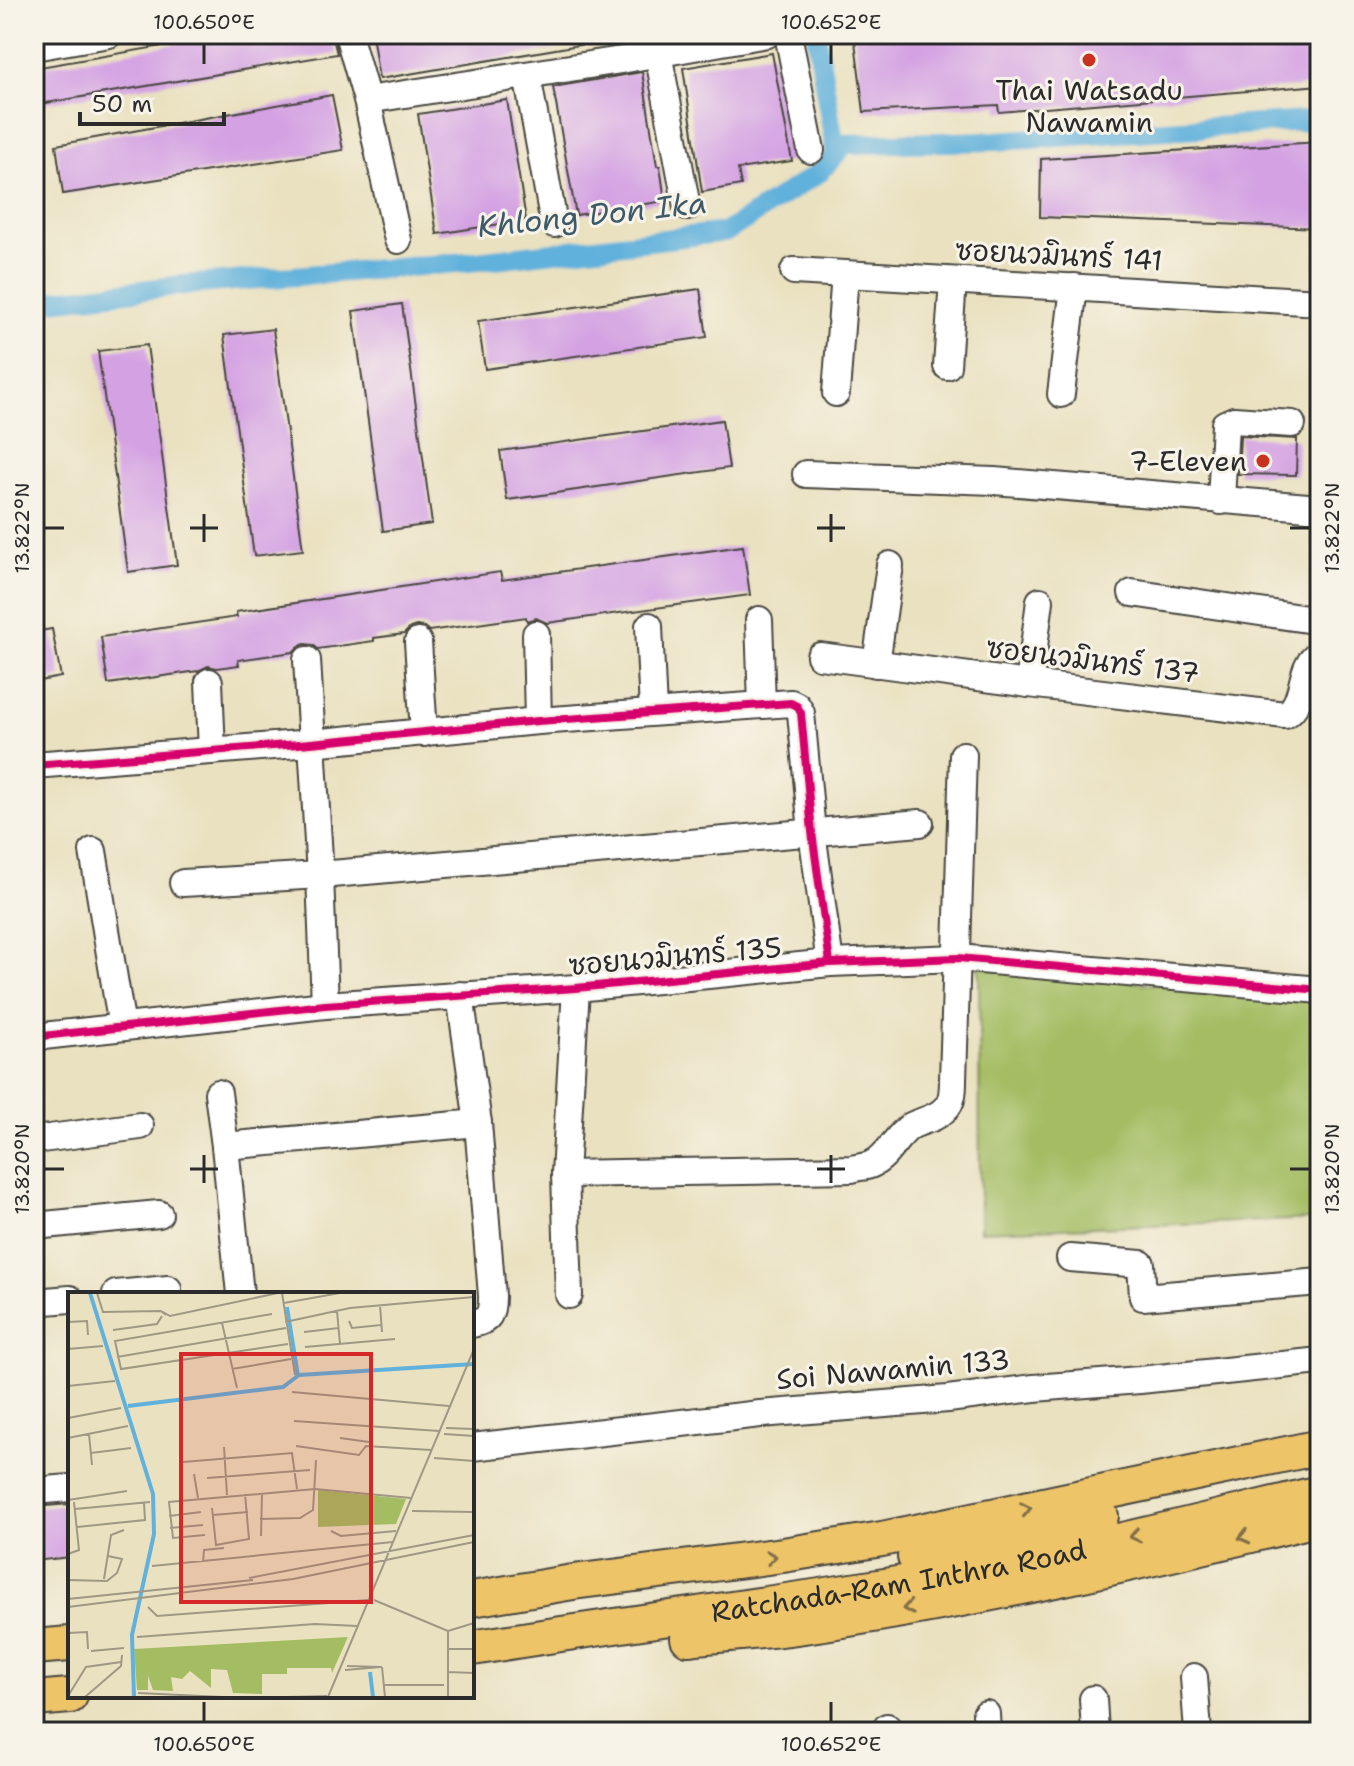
<svg xmlns="http://www.w3.org/2000/svg" width="1354" height="1766" font-family="'Shantell Sans','Playpen Sans Thai',sans-serif">
  <style>
    .green { fill: #a4bd63; stroke: #687447; stroke-width: 2 }
    .lines { fill: none; stroke-linecap: round; stroke-linejoin: round }
    .canal { stroke: #60b1db; stroke-width: 20 }
    .building { fill: #d4a2e3 }
    .minor-casing { stroke: #484641; stroke-width: 30 }
    .major-casing { stroke: #484641; stroke-width: 38 }
    .minor { stroke: #fff; stroke-width: 26 }
    .major { stroke: #eec469; stroke-width: 34 }
    .cycleway-casing { stroke: #f7f3e8; stroke-width: 13 }
    .cycleway { stroke: #d6006c; stroke-width: 8 }
    .oneway { stroke: #837047 }
    .ticks { fill: none; stroke: #2b2b2b; stroke-width: 3 }
    .poi-dot { fill: #c8321e; stroke: #f7f3e8; stroke-width: 3 }
    .labels { text-anchor: middle; stroke-width: 6; stroke-linejoin: round; paint-order: stroke }
    .poi-label { font-size: 28px; fill: #2b2b2b; stroke: #f7f3e8 }
    .street-label { font-size: 28px; fill: #2b2b2b; stroke: #f7f3e8 }
    .water-label { font-size: 30px; font-style: italic; fill: #3e5a69; stroke: #f7f3e8 }
    .inset-river { fill: none; stroke: #60b1db; stroke-width: 4 }
    .inset-road { fill: none; stroke: #9e9884; stroke-width: 2 }
    .view { fill: #d62828; fill-opacity: 0.15; stroke: #d62828; stroke-width: 4 }
    .inset-edge { fill: none; stroke: #2b2b2b; stroke-width: 4 }
    .neatline { fill: none; stroke: #2b2b2b; stroke-width: 3 }
    .ticks-label { font-size: 20px; text-anchor: middle; fill: #2b2b2b }
  </style>
  <rect width="100%" height="100%" fill="#f7f3e8"/>
  <filter id="ink" filterUnits="userSpaceOnUse"><feTurbulence type="fractalNoise" baseFrequency=".0125" numOctaves="2"/><feDisplacementMap in="SourceGraphic" scale="16" xChannelSelector="R" yChannelSelector="G"/><feConvolveMatrix kernelMatrix="1 2 1 2 8 2 1 2 1" color-interpolation-filters="sRGB"/></filter>
  <filter id="wash" filterUnits="userSpaceOnUse"><feTurbulence type="fractalNoise" baseFrequency=".006" numOctaves="4" result="noise"/><feDisplacementMap in="SourceGraphic" scale="32" xChannelSelector="R" yChannelSelector="G"/><feGaussianBlur stdDeviation="1.8" result="paint"/><feColorMatrix in="noise" values="0 0 0 0 0 0 0 0 0 0 0 0 0 0 0 0 0 1.4 0 .05"/><feComposite in="paint" operator="in"/></filter>
  <g filter="url(#wash)">
    <rect width="100%" height="100%" fill="#eae1c0"/>
    <polygon class="green" points="979,966 1320,1002 1320,1219 980,1231"/>
    <g class="lines">
      <g class="canal">
        <polyline points="816,34 836,154"/>
        <polyline points="34,303 184,285 468,262 726,232 820,172 845,144 996,141 1320,120"/>
      </g>
    </g>
    <g id="blocks">
      <g class="building">
        <polygon points="232,34 332,34 337,54 34,105 34,68"/>
        <polygon points="372,34 596,34 597,42 379,79"/>
        <polygon points="854,34 1320,34 1320,85 999,112 998,105 864,112"/>
        <polygon points="772,53 792,161 738,169 741,185 702,192 683,68"/>
        <polygon points="642,72 657,166 660,166 665,201 576,215 553,87"/>
        <polygon points="332,95 343,150 63,194 56,145"/>
        <polygon points="507,100 526,220 437,234 418,114"/>
        <polygon points="1320,142 1320,228 1040,217 1041,159"/>
        <polygon points="700,289 707,337 485,369 478,321"/>
        <polygon points="402,304 432,524 383,531 353,311"/>
        <polygon points="273,329 303,550 254,556 224,335"/>
        <polygon points="147,345 177,565 128,572 98,351"/>
        <polygon points="722,420 729,468 507,500 500,451"/>
        <polygon points="1240,436 1297,439 1296,475 1238,474"/>
        <polygon points="743,546 750,595 547,623 536,618 527,621 526,617 429,631 424,627 416,626 410,628 404,634 374,638 374,641 318,649 313,645 305,644 299,646 293,652 238,660 239,665 217,668 208,666 198,671 108,684 101,637 237,617 236,612 500,572 502,580"/>
        <polygon points="52,629 61,677 34,682 34,632"/>
        <polygon points="70,1504 70,1557 34,1561 34,1507"/>
      </g>
    </g>
  </g>
  <g filter="url(#ink)">
    <use href="#blocks" fill-opacity="0" stroke="#484641" stroke-width="2"/>
    <g class="lines">
      <defs>
        <g id="minor">
          <polyline points="348,34 367,100 398,240"/>
          <polyline points="788,34 811,150"/>
          <polyline points="34,47 109,34"/>
          <polyline points="658,53 687,207"/>
          <polyline points="527,75 554,224"/>
          <polyline points="367,100 621,60 767,34"/>
          <polyline points="794,271 1320,302"/>
          <polyline points="947,366 953,281"/>
          <polyline points="836,393 845,274"/>
          <polyline points="1061,394 1074,287"/>
          <polyline points="806,474 994,481 1320,508"/>
          <polyline points="1221,501 1225,424 1234,420 1292,424"/>
          <polyline points="1132,593 1320,621"/>
          <polyline points="759,620 762,705"/>
          <polyline points="649,626 653,712"/>
          <polyline points="536,634 538,721"/>
          <polyline points="418,642 424,733"/>
          <path d="M820 656 1029 684 1285 715C1308 702 1297 664 1320 653"/>
          <polyline points="307,660 320,875 325,1005"/>
          <polyline points="876,664 890,565"/>
          <polyline points="209,682 212,751"/>
          <polyline points="1029,684 1040,601"/>
          <polyline points="34,765 311,743 538,721 791,703 797,706 801,713 812,832 830,963"/>
          <polyline points="93,851 122,1027"/>
          <polyline points="183,883 320,875 920,823"/>
          <path d="M460 995 478 1123 492 1296C492 1313 490 1321 472 1324"/>
          <polyline points="34,1037 325,1005 576,988 830,963 958,958 1320,990"/>
          <polyline points="218,1093 225,1146 240,1294"/>
          <polyline points="34,1140 140,1126"/>
          <polyline points="225,1146 478,1123"/>
          <path d="M565 1174 852 1169C857 1167 865 1167 870 1165 888 1158 895 1136 911 1126 922 1120 936 1119 945 1109 953 1102 953 1090 953 1080L963 755"/>
          <polyline points="34,1226 159,1214"/>
          <polyline points="1070,1258 1141,1264 1143,1297 1320,1282"/>
          <polyline points="116,1294 168,1289"/>
          <polyline points="569,1295 565,1174 576,988"/>
          <polyline points="34,1302 70,1299"/>
          <polyline points="472,1447 760,1414 948,1399 1034,1388 1140,1380 1320,1361"/>
          <polyline points="34,1491 70,1488"/>
          <polyline points="1194,1677 1198,1732"/>
          <polyline points="1093,1699 1095,1732"/>
          <polyline points="986,1714 987,1732"/>
          <polyline points="887,1727 887,1732"/>
        </g>
        <g id="major">
          <polyline points="915,1557 941,1553 1101,1516"/>
          <polyline points="472,1599 573,1582 783,1555 882,1539 1320,1447"/>
          <path d="M688 1638C724 1634 761 1632 797 1627 973 1601 1148 1561 1320 1518"/>
          <polyline points="34,1647 70,1644"/>
          <path id="s1" d="M472 1648C660 1617 849 1596 1036 1559 1131 1540 1226 1515 1320 1493"/>
          <polyline points="34,1699 70,1696"/>
        </g>
      </defs>
      <use href="#minor" class="minor-casing"/>
      <use href="#major" class="major-casing"/>
      <use href="#minor" class="minor"/>
      <use href="#major" class="major"/>
      <defs>
        <g id="cycleway">
          <polyline points="34,765 311,743 538,721 791,703 797,706 801,713 812,832 830,963"/>
          <polyline points="34,1037 325,1005 576,988 830,963 958,958 1320,990"/>
        </g>
      </defs>
      <use href="#cycleway" class="cycleway-casing"/>
      <use href="#cycleway" class="cycleway"/>
    </g>
    <defs><path id="oneway-chevron" d="M-2-3.5L2.5 0L-2 3.5" fill="none" stroke-width="1.6" stroke-linecap="round" stroke-linejoin="round" transform="scale(2)"/></defs>
    <g class="oneway">
      <use href="#oneway-chevron" transform="translate(1026 1509) rotate(-12)"/>
      <use href="#oneway-chevron" transform="translate(1135 1536) rotate(167)"/>
      <use href="#oneway-chevron" transform="translate(1244 1537) rotate(166)"/>
      <use href="#oneway-chevron" transform="translate(771 1557) rotate(-8)"/>
      <use href="#oneway-chevron" transform="translate(908 1608) rotate(170)"/>
    </g>
  </g>
  <path class="ticks" d="M204 44V64M831 44V64M204 514V542M831 514V542M44 528H64M190 528H218M817 528H845M1290 528H1310M204 1155V1183M831 1155V1183M44 1169H64M190 1169H218M817 1169H845M1290 1169H1310M204 1702V1722M831 1702V1722"/>
  <g class="poi-dot">
    <circle cx="1089" cy="60" r="8"/>
    <circle cx="1263" cy="461" r="8"/>
  </g>
  <g class="labels">
    <g class="poi-label">
      <text x="1089" y="100">Thai Watsadu<tspan x="1089" dy="32">Nawamin</tspan></text>
      <text x="1247" y="471" text-anchor="end">7-Eleven</text>
    </g>
    <g class="street-label">
      <text transform="translate(1059 255) rotate(3)" y="10">ซอยนวมินทร์ 141</text>
      <text transform="translate(1093 660) rotate(7)" y="10">ซอยนวมินทร์ 137</text>
      <text transform="translate(675 956) rotate(-5)" y="10">ซอยนวมินทร์ 135</text>
      <text transform="translate(893 1369) rotate(-5)" y="10">Soi Nawamin 133</text>
      <text dy="10" stroke="none"><textPath href="#s1" startOffset="432">Ratchada-Ram Inthra Road</textPath></text>
    </g>
    <g class="water-label">
      <text transform="translate(592 215) rotate(-6)" y="10">Khlong Don Ika</text>
    </g>
  </g>
  <g transform="translate(68 1292)">
    <rect width="406" height="406" fill="#eae1c0"/>
    <path d="M250 198 338 207 328 232 250 235ZM280 345 264 381 263 376H219V382H194V402L165 401 159 378 143 377V396L122 379 114 387 103 385 105 399 85 398 80 384V398H69L66 357Z" fill="#a4bd63"/>
    <path class="inset-river" d="M22 1 85 202 86 242 64 343 66 405M219 15 230 84M60 114 215 95 231 83 406 72M302 380 305 405"/>
    <path class="inset-road" d="M29 1 35 20 93 19M214 1 227 83M216 11 272 1M312 13 314 40M269 19 272 52M204 22 47 49 53 77 220 52M98 23 93 19 102 24 210 1M281 29 284 36 313 33M0 30 19 29 20 43M217 30 282 16 406 5M154 31 169 96M45 38 89 32 94 24M236 40 271 36M237 55 327 47M0 57 35 54M49 65 218 36M164 77 223 67M0 94 47 89M224 100 381 114M0 126 53 116M226 129 371 139M378 136 406 137M21 142 24 173M376 142 406 144M0 146 60 134M272 146 301 150M228 154 291 163 298 154 363 158M156 155 159 203M23 161 63 156M366 166 406 169M115 170 224 161 229 197M126 182 130 206M139 186 242 178M0 208 59 199M144 216 148 253 181 247 177 202M7 217 82 210M344 219 406 220M145 223 180 220M101 224 133 220M192 227 232 226 245 218 248 168M9 235 77 228 76 211M102 236 135 233M263 239 273 244 328 239M137 243 105 246 101 210 247 197 343 206M193 244 194 201M0 262 11 258 6 210M135 270 136 258 156 256M84 274 325 250M181 286 406 243M36 287 43 243 56 238M0 288 39 289 49 281 54 267 40 264M0 307 185 288M306 308 380 339M0 315 225 287 406 250M80 315 89 324 300 308M380 339V405M380 339 406 331M0 341 19 340 20 357M69 345 247 332 289 334M380 357H406M23 359 56 356M279 374 314 375M314 375 317 405M277 378 313 375M380 380 406 381M315 393H376M70 401 155 405M0 404 18 375 53 370M17 405 53 374 54 363M218 405 259 404M260 405 406 57"/>
    <path class="view" d="M113 62H303V310H113Z"/>
    <rect width="406" height="406" class="inset-edge"/>
  </g>
  <rect width="1354" height="1766" fill="none" stroke="#f7f3e8" stroke-width="88"/>
  <path d="M80 112v12h144v-12" fill="none" stroke="#2b2b2b" stroke-width="4"/>
  <text x="92" y="112" font-size="24" fill="#2b2b2b" stroke="#f7f3e8" stroke-width="6" paint-order="stroke">50 m</text>
  <rect x="44" y="44" width="1266" height="1678" class="neatline"/>
  <g class="ticks-label">
    <text x="204" y="29">100.650°E</text>
    <text x="831" y="29">100.652°E</text>
    <text transform="translate(22 528) rotate(-90)" y="7">13.822°N</text>
    <text transform="translate(1332 528) rotate(-90)" y="7">13.822°N</text>
    <text transform="translate(22 1169) rotate(-90)" y="7">13.820°N</text>
    <text transform="translate(1332 1169) rotate(-90)" y="7">13.820°N</text>
    <text x="204" y="1751">100.650°E</text>
    <text x="831" y="1751">100.652°E</text>
  </g>
</svg>
